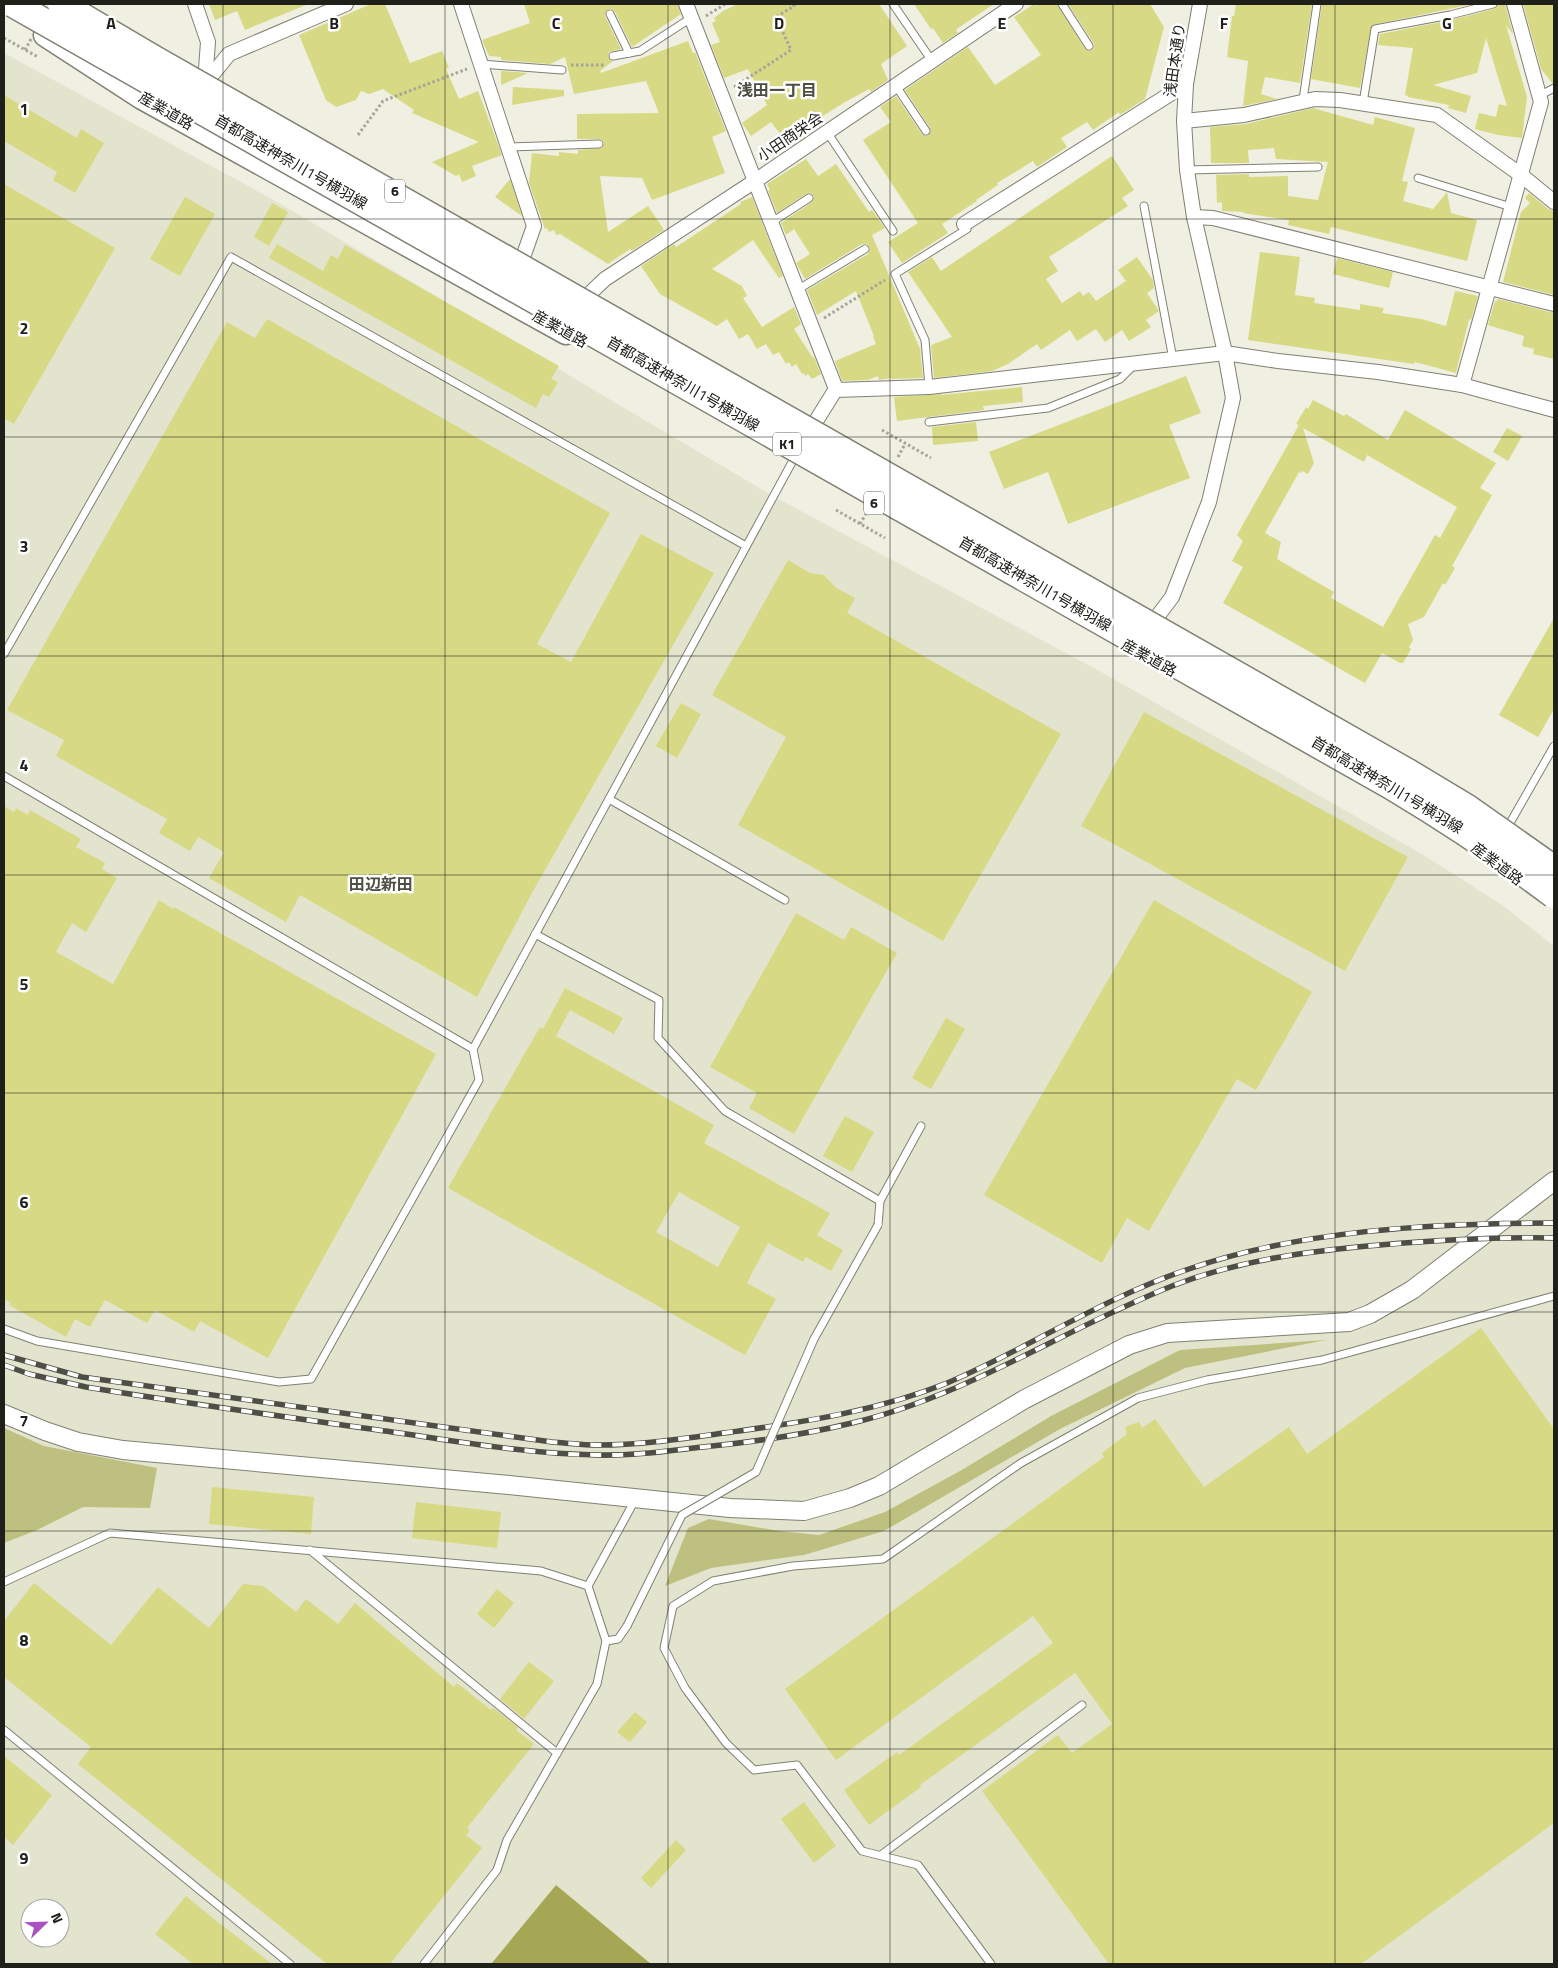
<svg xmlns="http://www.w3.org/2000/svg" width="1558" height="1968" font-family="'Titillium Web','Noto Sans JP',sans-serif">
  <style>
    .built { fill: #e3e4ce; fill-rule: evenodd }
    .green { fill: #bec07f }
    .water { fill: #a6a754 }
    .building { fill: #d7d984; fill-rule: evenodd }
    .lines { fill: none; stroke-linecap: round; stroke-linejoin: round }
    .service-casing { stroke: #808073; stroke-width: 9 }
    .minor-casing { stroke: #808073; stroke-width: 16 }
    .tertiary-casing { stroke: #808073; stroke-width: 20 }
    .primary-casing { stroke: #808073; stroke-width: 25 }
    .path { stroke: #a5a59a; stroke-width: 3; stroke-dasharray: 2.5 2.5; stroke-linecap: butt }
    .service { stroke: #fff; stroke-width: 7 }
    .minor { stroke: #fff; stroke-width: 14 }
    .tertiary { stroke: #fff; stroke-width: 18 }
    .primary { stroke: #fff; stroke-width: 22 }
    .rail-casing { stroke: #4e4e47; stroke-width: 5.5 }
    .rail { stroke: #fff; stroke-width: 4; stroke-dasharray: 11; stroke-linecap: butt }
    .service-bridge-casing { stroke: #808073; stroke-width: 9; stroke-linecap: butt }
    .motorway-bridge-casing { stroke: #808073; stroke-width: 29; stroke-linecap: butt }
    .path-bridge { stroke: #a5a59a; stroke-width: 3; stroke-dasharray: 2.5 2.5; stroke-linecap: butt }
    .service-bridge { stroke: #fff; stroke-width: 7 }
    .motorway-bridge { stroke: #fff; stroke-width: 26 }
    .grid { fill: none; stroke: #20201b; stroke-width: 1; stroke-opacity: 0.55 }
    .labels { text-anchor: middle; stroke-width: 5; stroke-linejoin: round; paint-order: stroke }
    .shield { fill: #fff; stroke: #63635f; stroke-width: 1 }
    .shield-label { font-size: 14px; font-weight: bold; fill: #20201b }
    .street-label { font-size: 15px; fill: #20201b; stroke: #fff }
    .neighbourhood-label { font-size: 16px; font-weight: bold; fill: #4d4e42; stroke: #fff }
    .grid-label { font-size: 16px; text-anchor: middle; font-weight: bold; fill: #20201b; stroke: #fff; stroke-width: 5; stroke-linejoin: round; paint-order: stroke }
  </style>
  <rect width="100%" height="100%" fill="#eff0e1"/>
  <path class="built" d="M4 53 272 199 773 496 1103 673 1422 854 1502 905 1554 946V1964H651L556 1885 491 1964H4ZM30 1908H60V1938H30Z"/>
  <g class="green">
    <polygon points="1326,1340 1185,1368 1060,1429 884,1531 804,1555 711,1568 665,1586 688,1528 709,1519 779,1531 819,1535 885,1512 960,1471 1051,1416 1180,1350"/>
    <polygon points="4,1428 44,1446 157,1468 150,1508 83,1507 37,1530 4,1543"/>
  </g>
  <polygon class="water" points="556,1885 651,1964 491,1964"/>
  <g class="building">
    <polygon points="209,4 306,4 306,5 245,30 237,11 215,20"/>
    <polygon points="371,4 385,4 410,63 442,51 449,68 446,69 459,99 478,91 502,155 472,166 476,176 462,182 459,174 456,176 432,162 479,142 412,113 414,110 383,89 369,94 361,91 356,100 336,107 326,100 299,35"/>
    <polygon points="524,4 677,4 681,14 632,47 615,12 611,9 607,10 605,16 621,49 609,52 608,57 613,61 600,71 601,73 688,41 693,53 695,52 726,131 712,137 725,173 652,200 642,178 600,176 608,232 648,206 664,230 632,251 630,249 608,264 560,234 556,235 554,230 549,232 547,228 545,229 529,183 532,153 559,156 559,152 578,154 578,150 602,148 604,143 601,139 577,139 577,114 659,113 646,81 574,94 565,57 550,64 501,60 501,57 489,56 482,40 530,23"/>
    <polygon points="738,4 879,4 907,46 881,64 888,80 871,92 869,89 845,102 815,121 814,118 784,139 771,122 751,136 742,123 767,105 748,69 724,78 711,45 720,42 712,23 716,21 714,18 723,11"/>
    <polygon points="914,4 994,4 958,28 956,30 958,33 943,43 933,28 931,29"/>
    <polygon points="1034,4 1035,6 1039,4 1057,4 1085,49 1089,51 1093,49 1094,44 1068,4 1150,4 1164,27 1145,99 1120,115 1119,112 1093,130 1087,122 1061,138 1067,147 1037,167 1033,161 997,183 998,185 976,200 977,201 942,224 948,233 902,263 888,242 918,223 863,140 891,122 880,107 896,96 922,134 926,136 929,135 930,128 905,90 968,47 995,85 1041,55 1014,17"/>
    <polygon points="1236,4 1312,4 1300,83 1265,77 1261,94 1277,99 1243,106 1248,61 1227,57 1232,16 1234,16"/>
    <polygon points="1322,4 1473,4 1372,25 1360,88 1311,79"/>
    <polygon points="1498,4 1505,4 1513,34 1506,25 1527,97 1522,138 1498,135 1475,129 1479,113 1496,117 1499,104 1507,106 1486,38 1477,73 1433,85 1471,96 1466,113 1448,108 1449,105 1408,97 1408,96 1405,95 1413,48 1378,45 1380,34 1451,20 1494,9"/>
    <polygon points="1523,4 1554,4 1554,83 1552,83 1541,69"/>
    <polygon points="501,71 528,73 501,85"/>
    <polygon points="513,87 564,90 564,96 512,105"/>
    <polygon points="4,95 77,138 81,129 104,143 75,193 53,180 57,172 4,141"/>
    <polygon points="1313,108 1373,125 1375,117 1415,128 1402,181 1408,182 1403,201 1433,209 1447,192 1451,213 1477,220 1467,261 1331,227 1329,234 1288,225 1289,220 1243,213 1244,212 1222,211 1222,202 1217,203 1216,175 1249,174 1249,177 1288,176 1288,196 1318,200 1328,162 1276,159 1274,148 1248,150 1249,163 1211,163 1210,127 1246,124"/>
    <polygon points="1112,156 1134,190 1122,198 1128,206 1049,257 1058,271 1046,279 1062,303 1080,291 1083,296 1089,292 1096,301 1126,281 1118,270 1137,257 1153,280 1154,288 1147,293 1159,311 1146,320 1151,327 1129,341 1122,330 1105,342 1096,329 1077,341 1070,330 1041,350 1037,344 1008,364 992,371 934,378 931,345 952,337 908,272 932,257 941,271"/>
    <polygon points="806,159 818,176 836,164 869,212 872,210 885,228 872,235 920,349 923,378 892,379 892,378 879,380 878,376 868,380 842,381 835,361 876,344 873,336 874,336 856,291 817,315 807,290 868,254 870,248 867,244 862,244 805,279 796,263 810,254 794,229 786,235 781,223 812,202 814,196 811,193 806,194 777,213 768,191 770,190 767,184"/>
    <polygon points="510,179 522,216 495,197"/>
    <polygon points="4,184 115,248 14,424 4,418"/>
    <polygon points="1529,193 1548,209 1554,211 1554,295 1503,282 1521,212 1530,203 1525,198"/>
    <polygon points="185,197 215,214 180,276 150,259"/>
    <polygon points="752,197 783,276 779,278 753,240 712,269 742,286 747,296 743,298 762,327 794,307 801,324 794,329 813,358 814,357 821,374 812,379 808,374 805,376 804,373 802,374 796,364 792,367 789,362 786,364 779,352 773,355 766,344 757,349 748,334 739,339 727,319 717,326 660,294 641,266 674,244 676,247 741,204 740,202"/>
    <polygon points="272,203 288,212 269,246 254,237"/>
    <polygon points="277,244 323,271 331,255 338,259 345,245 559,366 551,379 558,382 549,397 543,394 536,408 269,258"/>
    <polygon points="1260,252 1300,257 1295,295 1315,298 1314,303 1360,310 1360,304 1384,308 1382,313 1421,319 1446,326 1455,291 1478,296 1471,320 1469,319 1456,373 1415,362 1414,364 1248,340"/>
    <polygon points="1337,258 1393,272 1389,288 1333,274"/>
    <polygon points="1498,299 1554,313 1554,359 1533,354 1534,349 1522,346 1524,336 1488,325 1495,301 1497,301"/>
    <polygon points="267,319 610,513 537,644 571,662 641,534 714,573 532,893 477,997 300,895 286,922 209,878 224,852 198,837 190,851 159,833 167,819 56,756 64,740 7,710 227,322 255,338"/>
    <polygon points="1186,376 1201,413 1169,425 1190,478 1068,524 1048,472 1004,489 989,452"/>
    <polygon points="1022,387 1023,402 983,406 984,410 897,421 894,397 942,394 940,395"/>
    <path d="M1313 400 1344 416 1346 414 1388 440 1405 410 1496 463 1480 488 1492 495 1452 566 1455 568 1445 585 1443 583 1424 617 1408 624 1413 640 1409 647 1411 649 1403 663H1400L1382 653 1365 683 1223 603 1243 567 1232 561 1243 541 1237 535 1299 425 1296 424 1306 407 1308 409ZM1303 428 1364 462 1367 455 1457 507 1440 538 1435 535 1383 627 1331 598 1334 592 1277 559 1281 542 1265 533 1299 472 1301 473 1302 471 1308 474 1314 463Z"/>
    <polygon points="976,422 978,441 933,445 932,427"/>
    <polygon points="1507,428 1522,436 1508,461 1493,452"/>
    <polygon points="788,560 810,573 824,575 835,587 855,598 847,613 1061,734 943,941 738,825 786,737 712,695"/>
    <polygon points="1554,618 1554,709 1538,737 1499,715"/>
    <polygon points="681,703 701,714 677,758 656,746"/>
    <polygon points="1144,712 1408,857 1345,971 1081,826"/>
    <polygon points="4,806 14,812 16,808 28,815 30,810 81,839 76,847 105,863 102,869 117,878 86,932 72,923 56,952 113,984 159,900 173,909 174,907 436,1054 268,1358 200,1321 194,1332 155,1310 147,1323 105,1300 90,1327 75,1319 66,1337 9,1305 11,1303 4,1299"/>
    <polygon points="1154,900 1312,992 1256,1090 1237,1079 1149,1231 1127,1218 1102,1263 984,1195"/>
    <polygon points="796,913 844,940 851,927 897,953 794,1134 749,1108 757,1093 710,1067"/>
    <path d="M565 988 623 1018 614 1034 570 1010 556 1036 714 1125 704 1143 830 1213 817 1235 843 1250 831 1271 806 1257 803 1262 768 1243 747 1283 776 1299 745 1355 448 1188 540 1027 543 1029ZM679 1192 740 1227 718 1267 656 1232Z"/>
    <polygon points="946,1018 965,1029 931,1089 912,1078"/>
    <polygon points="845,1116 874,1132 852,1172 823,1156"/>
    <polygon points="1481,1328 1554,1429 1554,1823 1361,1964 1109,1964 982,1791 1058,1735 1072,1753 1112,1724 1075,1673 920,1785 921,1787 869,1825 844,1790 897,1752 899,1755 1053,1643 1033,1616 836,1760 785,1689 1104,1457 1102,1453 1127,1434 1125,1427 1139,1422 1142,1428 1155,1419 1204,1487 1289,1427 1307,1454"/>
    <polygon points="212,1487 314,1497 311,1534 209,1524"/>
    <polygon points="416,1502 501,1512 497,1548 412,1538"/>
    <polygon points="34,1583 111,1645 158,1587 209,1628 243,1584 263,1586 296,1612 306,1599 338,1624 355,1603 454,1687 457,1683 491,1710 493,1708 518,1727 516,1730 534,1744 467,1828 470,1830 466,1835 482,1848 390,1964 327,1964 78,1764 91,1747 4,1677 4,1621"/>
    <polygon points="497,1589 514,1603 494,1628 477,1614"/>
    <polygon points="529,1662 554,1681 524,1719 500,1699"/>
    <polygon points="635,1712 647,1722 630,1742 617,1732"/>
    <polygon points="4,1756 52,1795 13,1845 4,1837"/>
    <polygon points="804,1802 836,1846 814,1863 781,1819"/>
    <polygon points="676,1840 686,1850 651,1888 641,1878"/>
    <polygon points="186,1896 214,1919 272,1964 193,1964 155,1934"/>
  </g>
  <g class="lines">
    <defs>
      <g id="service">
        <polyline points="893,4 932,61"/>
        <polyline points="1062,4 1089,46"/>
        <polyline points="610,14 629,53"/>
        <polyline points="613,56 640,51 691,18"/>
        <polyline points="481,64 562,70"/>
        <polyline points="896,86 926,131"/>
        <polyline points="1539,96 1554,88"/>
        <polyline points="1303,100 1317,4"/>
        <polyline points="1363,103 1375,29 1450,15 1493,4"/>
        <polyline points="827,132 893,231"/>
        <polyline points="509,147 599,144"/>
        <polyline points="1187,170 1318,167"/>
        <polyline points="1418,178 1511,207"/>
        <polyline points="1144,206 1173,359"/>
        <polyline points="772,222 809,198"/>
        <polyline points="797,290 865,249"/>
        <polyline points="929,387 925,340 895,274 967,229 965,225"/>
        <polyline points="929,422 1048,408 1120,379 1134,365"/>
        <polyline points="4,654 231,257 746,546"/>
        <polyline points="4,776 473,1049"/>
        <polyline points="609,799 785,900"/>
        <polyline points="1506,830 1554,746"/>
        <polyline points="535,934 659,1000 658,1038 725,1111 880,1201 921,1126"/>
        <polyline points="878,1225 880,1201"/>
        <polyline points="4,1329 37,1341 279,1382 311,1379 479,1080 473,1049 797,453"/>
        <polyline points="310,1550 557,1753"/>
        <polyline points="4,1582 110,1533 541,1571 588,1586 606,1641 597,1684 507,1840 497,1870 424,1964"/>
        <polyline points="588,1586 635,1500"/>
        <polyline points="606,1641 618,1639 627,1626"/>
        <polyline points="4,1730 290,1964"/>
        <polyline points="881,1855 1082,1705"/>
        <polyline points="991,1964 918,1865 862,1851 797,1765 754,1770 726,1743 685,1688 664,1648 673,1606 713,1581 793,1566 883,1559 1021,1463 1138,1398 1207,1380 1322,1360 1554,1296"/>
      </g>
      <g id="minor">
        <polyline points="195,4 208,42 205,82"/>
        <polyline points="461,4 534,226 521,263"/>
        <polyline points="686,4 836,389 806,437"/>
        <polyline points="199,91 229,54 346,4"/>
        <polyline points="1184,121 1244,115 1315,99 1340,100 1437,115 1521,175 1554,202"/>
        <polyline points="1194,217 1213,218 1554,304"/>
        <polyline points="964,224 1186,84"/>
        <polyline points="584,299 605,279 755,181 1016,4"/>
        <polyline points="1462,385 1541,102 1514,4"/>
        <polyline points="835,390 929,387 1225,353 1278,361 1378,372 1462,385 1554,410"/>
        <polyline points="1148,629 1172,597 1209,502 1233,398 1225,353 1194,217 1187,170 1184,121 1186,84 1200,4"/>
      </g>
      <polyline id="tertiary" points="4,1414 45,1431 78,1442 123,1450 509,1485 730,1508 804,1511 850,1498 879,1486 1025,1399 1129,1345 1167,1333 1349,1322 1370,1314 1412,1290 1554,1181"/>
      <polyline id="primary" points="45,35 142,98 566,333"/>
    </defs>
    <use href="#service" class="service-casing"/>
    <use href="#minor" class="minor-casing"/>
    <use href="#tertiary" class="tertiary-casing"/>
    <use href="#primary" class="primary-casing"/>
    <g class="path">
      <polyline points="706,16 725,4"/>
      <polyline points="4,38 38,57"/>
      <polyline points="571,65 605,65"/>
      <polyline points="734,87 791,50 776,17 794,6 793,4"/>
      <polyline points="358,135 383,101 467,69"/>
      <polyline points="824,318 885,280"/>
      <polyline points="882,430 931,458"/>
      <polyline points="836,510 885,538"/>
    </g>
    <use href="#service" class="service"/>
    <use href="#minor" class="minor"/>
    <use href="#tertiary" class="tertiary"/>
    <use href="#primary" class="primary"/>
    <defs>
      <g id="rail">
        <path d="M4 1355 82 1377 552 1442C567 1443 583 1445 599 1445 645 1445 693 1437 739 1431 810 1421 880 1410 947 1383 1027 1349 1100 1300 1183 1271 1297 1230 1433 1223 1554 1223"/>
        <path d="M4 1365 29 1374 86 1387C183 1403 281 1416 378 1430 451 1440 524 1454 597 1455 632 1456 667 1451 703 1447 753 1442 803 1435 852 1423 967 1396 1064 1329 1172 1286 1239 1260 1309 1251 1380 1245 1438 1240 1496 1237 1554 1238"/>
      </g>
    </defs>
    <use href="#rail" class="rail-casing"/>
    <use href="#rail" class="rail"/>
    <defs>
      <polyline id="service-bridge" points="627,1626 682,1515 756,1472 814,1339 878,1225"/>
      <g id="motorway-bridge">
        <path d="M13 4 1391 786C1448 820 1502 856 1554 895"/>
        <polyline points="61,4 156,60 1406,771 1469,809 1554,869"/>
      </g>
    </defs>
    <use href="#service-bridge" class="service-bridge-casing"/>
    <use href="#motorway-bridge" class="motorway-bridge-casing"/>
    <g class="path-bridge">
      <polyline points="25,50 31,39"/>
      <polyline points="898,457 905,444"/>
      <polyline points="860,524 867,512"/>
    </g>
    <use href="#service-bridge" class="service-bridge"/>
    <use href="#motorway-bridge" class="motorway-bridge"/>
  </g>
  <path class="grid" d="M223 4V1964M445 4V1964M668 4V1964M890 4V1964M1113 4V1964M1335 4V1964M4 219H1554M4 437H1554M4 656H1554M4 875H1554M4 1093H1554M4 1312H1554M4 1531H1554M4 1749H1554"/>
  <g class="labels">
    <g class="shield">
      <rect x="385" y="179.5" width="20" height="23" rx="4"/>
      <rect x="773" y="432.5" width="28" height="23" rx="4"/>
      <rect x="864" y="491.5" width="20" height="23" rx="4"/>
    </g>
    <g class="shield-label">
      <text x="395" y="196">6</text>
      <text x="787" y="449">K1</text>
      <text x="874" y="508">6</text>
    </g>
    <g class="street-label">
      <text transform="translate(1175 60) rotate(-82)" y="5">浅田本通り</text>
      <text transform="translate(166 111) rotate(30)" y="5">産業道路</text>
      <text transform="translate(790 137) rotate(-34)" y="5">小田商栄会</text>
      <text transform="translate(291 162) rotate(30)" y="5">首都高速神奈川1号横羽線</text>
      <text transform="translate(560 329) rotate(29)" y="5">産業道路</text>
      <text transform="translate(683 384) rotate(30)" y="5">首都高速神奈川1号横羽線</text>
      <text transform="translate(1035 584) rotate(30)" y="5">首都高速神奈川1号横羽線</text>
      <text transform="translate(1149 658) rotate(29)" y="5">産業道路</text>
      <text transform="translate(1387 785) rotate(31)" y="5">首都高速神奈川1号横羽線</text>
      <text transform="translate(1497 864) rotate(37)" y="5">産業道路</text>
    </g>
    <g class="neighbourhood-label">
      <text x="777" y="96">浅田一丁目</text>
      <text x="381" y="890">田辺新田</text>
    </g>
  </g>
  <g class="grid-label">
    <text x="111" y="29">A</text>
    <text x="334" y="29">B</text>
    <text x="556" y="29">C</text>
    <text x="779" y="29">D</text>
    <text x="1002" y="29">E</text>
    <text x="1224" y="29">F</text>
    <text x="1447" y="29">G</text>
    <text x="24" y="115">1</text>
    <text x="24" y="334">2</text>
    <text x="24" y="552">3</text>
    <text x="24" y="771">4</text>
    <text x="24" y="990">5</text>
    <text x="24" y="1208">6</text>
    <text x="24" y="1427">7</text>
    <text x="24" y="1646">8</text>
    <text x="24" y="1864">9</text>
  </g>
  <rect width="1558" height="1968" fill="none" stroke="#20201b" stroke-width="10"/>
  <g transform="translate(45 1923) rotate(67)"><circle r="24" fill="#ffffff" stroke="#a6a6a4"/>
  <path d="M0-4L9 19L0 12L-9 19Z" fill="#aa52bf"/>
  <text y="-8" font-size="14" font-weight="bold" text-anchor="middle" fill="#20201b">N</text>
  </g>
</svg>
